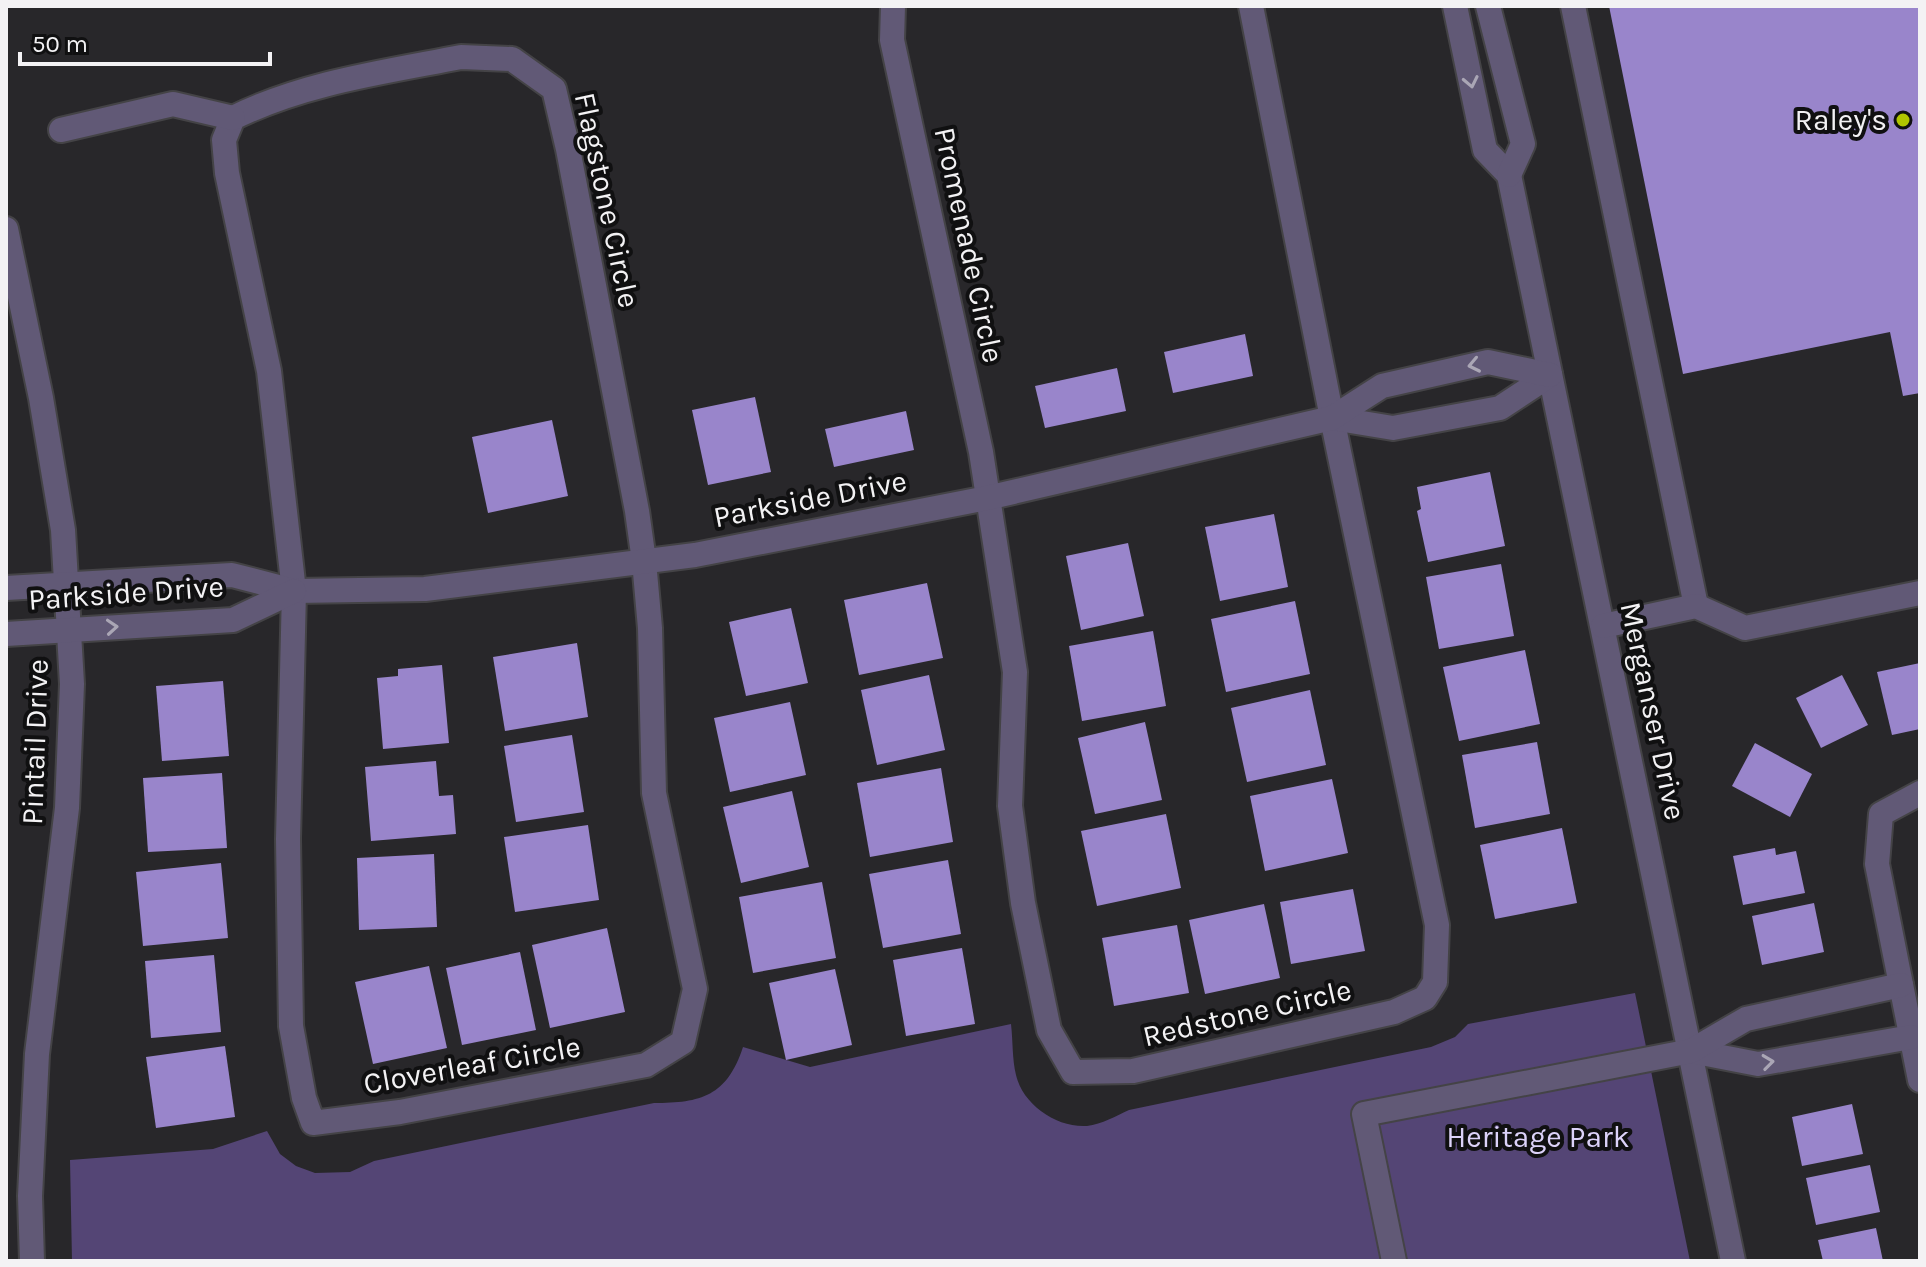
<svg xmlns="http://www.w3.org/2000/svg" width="1926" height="1267" font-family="Karla,sans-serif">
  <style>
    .green { fill: #544575 }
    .building { fill: #9985cb }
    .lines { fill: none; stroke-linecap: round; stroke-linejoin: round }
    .minor-casing { stroke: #444346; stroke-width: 28 }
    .minor { stroke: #615976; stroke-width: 24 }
    .oneway { stroke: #aaa6b5 }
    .poi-dot { fill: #b1c500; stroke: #101011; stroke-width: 3 }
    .labels { text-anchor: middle; stroke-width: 8; stroke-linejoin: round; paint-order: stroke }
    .poi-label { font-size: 30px; fill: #f3f2f4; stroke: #101011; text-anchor: end }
    .street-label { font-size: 30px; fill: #f3f2f4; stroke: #101011 }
    .park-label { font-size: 30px; fill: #dcd2f9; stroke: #101011 }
  </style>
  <rect width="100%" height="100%" fill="#28272a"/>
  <path class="green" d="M1635 993 1690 1261H72L70 1160 213 1149 267 1131 280 1154 296 1166 315 1173 350 1172 374 1161 654 1103C701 1103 727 1096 743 1047L810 1067 1011 1024C1013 1041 1012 1059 1016 1075 1023 1105 1057 1128 1087 1126 1102 1124 1116 1116 1129 1110L1431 1047 1455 1037 1468 1024Z"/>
  <g class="building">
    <polygon points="1609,6 1920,6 1920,393 1903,396 1890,332 1683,374"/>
    <polygon points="1245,334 1253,376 1173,393 1164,352"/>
    <polygon points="1117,368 1126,411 1045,428 1035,386"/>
    <polygon points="755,397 771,472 708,485 692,410"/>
    <polygon points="906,411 914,450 834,467 825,429"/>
    <polygon points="552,420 568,496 488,513 472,437"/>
    <polygon points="1490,472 1505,546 1428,562 1417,511 1421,509 1417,487"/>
    <polygon points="1274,514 1288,587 1220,601 1205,527"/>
    <polygon points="1128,543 1144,616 1081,630 1066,556"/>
    <polygon points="1501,564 1514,636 1439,649 1426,577"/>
    <polygon points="927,583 943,658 859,675 844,600"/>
    <polygon points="1295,601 1310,674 1226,692 1211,619"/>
    <polygon points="791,608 808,683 746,696 729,622"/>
    <polygon points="1153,631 1166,706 1082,721 1069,646"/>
    <polygon points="577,643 588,717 505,731 493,657"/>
    <polygon points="1525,650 1540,724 1459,741 1443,667"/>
    <polygon points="1920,663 1920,729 1892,735 1877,672"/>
    <polygon points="442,665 449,743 383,749 377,678 398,676 398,669"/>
    <polygon points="929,675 945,750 877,765 861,690"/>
    <polygon points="1842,675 1868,725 1821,748 1796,698"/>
    <polygon points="223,681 229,756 162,761 156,686"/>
    <polygon points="1310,690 1326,765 1247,782 1231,708"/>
    <polygon points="790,702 806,775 730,792 714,718"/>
    <polygon points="1145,722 1162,800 1095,814 1078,738"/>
    <polygon points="572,735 584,812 516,822 504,746"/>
    <polygon points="1537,742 1550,814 1475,828 1462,755"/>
    <polygon points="1755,743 1812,774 1790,817 1732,786"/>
    <polygon points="436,761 439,796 453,795 456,834 371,841 365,767"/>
    <polygon points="941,768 953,842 870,857 857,783"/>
    <polygon points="222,773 227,848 148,852 143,778"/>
    <polygon points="1332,779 1348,853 1265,871 1250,796"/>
    <polygon points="792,791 809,867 741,883 723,807"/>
    <polygon points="1166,814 1181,888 1097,906 1081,831"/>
    <polygon points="588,825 599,900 515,912 504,837"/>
    <polygon points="1562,828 1577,903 1495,919 1480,845"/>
    <polygon points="1775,848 1776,855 1796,851 1805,893 1743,905 1733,856"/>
    <polygon points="434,854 437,927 359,930 357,858"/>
    <polygon points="948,860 961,934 883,948 869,874"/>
    <polygon points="221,863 228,938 143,946 136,872"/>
    <polygon points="822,882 836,958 753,973 739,897"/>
    <polygon points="1353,889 1365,951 1291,964 1280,902"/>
    <polygon points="1814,903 1824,952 1762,965 1752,916"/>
    <polygon points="1264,904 1280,978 1205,994 1189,920"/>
    <polygon points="1177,925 1189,993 1114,1006 1102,938"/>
    <polygon points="607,928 625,1012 550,1028 532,945"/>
    <polygon points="962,948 975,1024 906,1036 893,960"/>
    <polygon points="520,952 536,1030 462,1045 446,968"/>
    <polygon points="214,955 221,1032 151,1038 145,961"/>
    <polygon points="429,966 447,1048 373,1064 355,982"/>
    <polygon points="835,969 852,1045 786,1060 769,983"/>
    <polygon points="225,1046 235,1117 156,1128 146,1057"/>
    <polygon points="1852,1104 1863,1154 1802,1166 1792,1117"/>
    <polygon points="1870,1165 1880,1212 1816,1225 1806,1178"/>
    <polygon points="1876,1228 1883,1261 1823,1261 1818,1240"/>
  </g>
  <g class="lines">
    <defs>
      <g id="minor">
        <polyline points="893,6 892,40 981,452 1015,672 1010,806 1023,903 1049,1030 1073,1072 1133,1071 1394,1012 1425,998 1435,982 1437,925 1332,418 1251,6"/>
        <polyline points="1455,6 1485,150 1509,175 1733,1261"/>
        <polyline points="1488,6 1523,144 1509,175"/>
        <polyline points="1573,6 1696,606"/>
        <path d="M461 57 512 59 554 89 568 149 637 511 644 561 650 628 654 793 695 989 683 1042 646 1065 400 1112 313 1123 304 1098 291 1026 288 839 294 591 269 371 227 173 224 140 233 118C303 83 384 72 461 57Z"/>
        <polyline points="61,130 173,104 233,118"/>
        <polyline points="6,229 41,398 63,530 72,684 67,808 37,1054 30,1196 32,1261"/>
        <polyline points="1332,418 1393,428 1500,408 1550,375"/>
        <polyline points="6,588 232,575 294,591 425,589 695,555 987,498 1332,418 1382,386 1488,362 1550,375"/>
        <polyline points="1603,626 1696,606 1745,628 1920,593"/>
        <polyline points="6,634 233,620 294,591"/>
        <polyline points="1920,793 1881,814 1877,864 1920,1080"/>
        <polyline points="1691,1051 1758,1064 1911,1037"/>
        <polyline points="1394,1261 1364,1114 1691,1051 1746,1019 1901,985"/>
      </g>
    </defs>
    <use href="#minor" class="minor-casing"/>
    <use href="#minor" class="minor"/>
  </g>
  <defs><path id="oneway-chevron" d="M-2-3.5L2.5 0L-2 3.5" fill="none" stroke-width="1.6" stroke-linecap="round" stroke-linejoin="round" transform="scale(2)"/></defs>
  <g class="oneway">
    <use href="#oneway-chevron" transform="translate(1471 82) rotate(78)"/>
    <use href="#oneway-chevron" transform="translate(1474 365) rotate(168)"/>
    <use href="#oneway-chevron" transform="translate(112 627) rotate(-4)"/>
    <use href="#oneway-chevron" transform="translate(1768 1062) rotate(-7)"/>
  </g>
  <circle class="poi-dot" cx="1903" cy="120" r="8"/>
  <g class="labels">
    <g class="poi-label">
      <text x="1887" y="130">Raley's</text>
    </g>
    <g class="street-label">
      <text transform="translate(607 200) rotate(78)" y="10">Flagstone Circle</text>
      <text transform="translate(969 245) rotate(78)" y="10">Promenade Circle</text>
      <text transform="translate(810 499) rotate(-11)" y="10">Parkside Drive</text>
      <text transform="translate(126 593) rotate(-4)" y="10">Parkside Drive</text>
      <text transform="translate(1653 711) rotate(78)" y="10">Merganser Drive</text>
      <text transform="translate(35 742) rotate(-88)" y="10">Pintail Drive</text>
      <text transform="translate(1247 1013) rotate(-13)" y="10">Redstone Circle</text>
      <text transform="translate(472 1065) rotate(-10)" y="10">Cloverleaf Circle</text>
    </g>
    <g class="park-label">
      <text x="1538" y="1147">Heritage Park</text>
    </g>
  </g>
  <rect width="1926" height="1267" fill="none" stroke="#f3f2f4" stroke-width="16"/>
  <path d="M20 52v12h250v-12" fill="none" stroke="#f3f2f4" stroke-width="4"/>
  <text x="32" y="52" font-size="24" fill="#f3f2f4" stroke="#101011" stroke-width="6" paint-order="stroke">50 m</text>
</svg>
